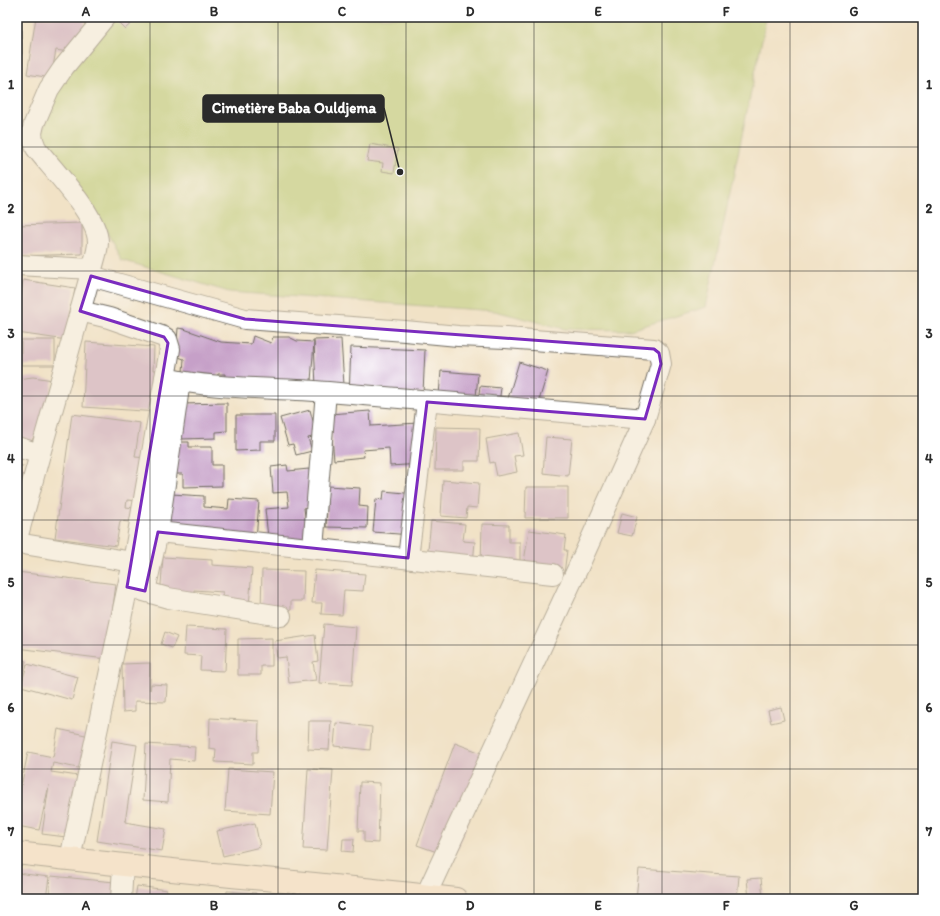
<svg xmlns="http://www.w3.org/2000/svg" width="940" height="916" font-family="Itim,sans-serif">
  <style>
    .green { fill: #b4cd72; stroke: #707c4e }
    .building { fill: #c6a0c8 }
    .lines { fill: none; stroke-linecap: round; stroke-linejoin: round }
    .street-casing { stroke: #706b61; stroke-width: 22 }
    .secondary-casing { stroke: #706b61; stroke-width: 24 }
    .street { stroke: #fff; stroke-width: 20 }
    .secondary { stroke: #fbe5cf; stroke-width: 22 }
    .marked { fill: none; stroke: #7b2cbf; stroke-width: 3; stroke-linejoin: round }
    .grid { fill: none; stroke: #2b2b2b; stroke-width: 1; stroke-opacity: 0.55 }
    .leader { fill: none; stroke: #2b2b2b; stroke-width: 1.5 }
    .callout-dot { fill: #2b2b2b; stroke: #fff; stroke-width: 1.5 }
    .callout { fill: #2b2b2b; stroke: #2b2b2b; stroke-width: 1.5 }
    .callout-label { font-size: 15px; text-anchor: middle; font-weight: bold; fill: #fff }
    .neatline { fill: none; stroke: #2b2b2b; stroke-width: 1.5 }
    .grid-label { font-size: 13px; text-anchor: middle; font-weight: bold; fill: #2b2b2b }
  </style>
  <rect width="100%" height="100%" fill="#fff"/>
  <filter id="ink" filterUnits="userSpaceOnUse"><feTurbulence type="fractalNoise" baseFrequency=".025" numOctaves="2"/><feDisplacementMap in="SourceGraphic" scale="8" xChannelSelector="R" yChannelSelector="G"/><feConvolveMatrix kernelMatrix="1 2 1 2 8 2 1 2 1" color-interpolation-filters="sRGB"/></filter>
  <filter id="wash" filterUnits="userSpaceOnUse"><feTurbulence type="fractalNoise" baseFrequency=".012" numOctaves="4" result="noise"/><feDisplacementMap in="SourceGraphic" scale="16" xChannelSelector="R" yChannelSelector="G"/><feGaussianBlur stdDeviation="0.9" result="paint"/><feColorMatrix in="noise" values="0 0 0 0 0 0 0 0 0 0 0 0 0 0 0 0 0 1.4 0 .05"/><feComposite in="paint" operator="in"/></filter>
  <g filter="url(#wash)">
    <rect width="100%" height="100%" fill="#f1e2c6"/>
    <polygon class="green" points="117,17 766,17 764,30 706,307 630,330 565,329 495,311 229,292 122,260 93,207 40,137 61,82"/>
    <g id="blocks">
      <g class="building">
        <polygon points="36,17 86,18 80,54 56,50 51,78 27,74"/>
        <polygon points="124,17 132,17 135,20 125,29 118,22"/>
        <polygon points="17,22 21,22 22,54 17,54"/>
        <polygon points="370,144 398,149 394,173 382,171 383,163 367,161"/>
        <polygon points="82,223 82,254 17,256 17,225"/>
        <polygon points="23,280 75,288 67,340 17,333 17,309 19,309"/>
        <polygon points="178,328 184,329 221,342 251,344 253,336 271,343 273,337 289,337 297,341 314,342 314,340 341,339 344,385 316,387 314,342 311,381 224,382 225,374 218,374 214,383 183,372 184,359 176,356"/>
        <rect x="21" y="340" width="34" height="25"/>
        <polygon points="86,342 154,347 153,370 161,370 158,412 83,407"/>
        <polygon points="351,347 425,350 423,393 349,395"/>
        <polygon points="519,362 548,371 535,414 506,405"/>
        <polygon points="441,371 478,374 475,410 438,407"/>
        <polygon points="33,377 53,380 44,436 33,438 32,444 17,442 17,379"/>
        <polygon points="480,386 501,388 498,411 477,409"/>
        <polygon points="227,403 227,431 216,432 216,438 182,439 181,404"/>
        <polygon points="310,410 317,436 308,438 312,451 296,455 293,444 288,445 280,418"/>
        <polygon points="370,411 371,426 418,423 421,464 390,466 389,448 363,450 364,457 334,460 330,414"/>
        <polygon points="72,414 140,423 135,457 147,458 140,501 127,500 126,507 140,509 138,523 120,521 116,546 55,538"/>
        <polygon points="236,415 275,415 275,441 260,441 260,450 236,451"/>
        <polygon points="436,427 480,428 479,461 464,461 464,470 435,470"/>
        <polygon points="519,433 523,455 514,456 517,472 497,476 494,462 490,463 486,439"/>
        <polygon points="546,437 572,439 568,476 543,473"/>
        <polygon points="173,442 189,442 189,447 212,447 212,465 222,465 222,486 183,487 183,474 173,474"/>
        <polygon points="17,465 28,467 17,515"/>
        <polygon points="287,465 288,471 309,469 313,507 304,508 308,543 269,547 265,509 289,507 287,492 273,493 271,467"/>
        <polygon points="443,480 479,483 477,508 467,507 466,518 441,516"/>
        <polygon points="328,486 360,488 359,506 368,507 367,528 326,527"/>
        <polygon points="526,487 568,487 568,518 525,518"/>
        <polygon points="384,491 415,494 411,535 373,532 376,499 383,500"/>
        <polygon points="171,494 204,496 204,507 228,509 229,499 259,501 256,540 168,532"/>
        <polygon points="622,513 637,517 632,536 617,533"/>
        <polygon points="431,521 465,524 463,541 475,542 473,563 427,560"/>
        <polygon points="482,524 509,525 509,542 520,542 520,566 481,566"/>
        <polygon points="529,530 566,535 564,550 567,550 564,574 523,568"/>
        <polygon points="163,557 212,560 212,565 252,568 249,607 222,605 223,592 194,590 193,600 160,598"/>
        <polygon points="262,570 304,571 303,601 291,601 291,610 261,610"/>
        <polygon points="315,570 365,574 363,591 344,590 342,615 321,614 322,603 312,603"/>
        <polygon points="17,572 116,584 106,659 17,648"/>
        <polygon points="324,624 356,627 352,685 319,683"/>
        <polygon points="186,627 227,629 225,671 200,670 201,656 184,655"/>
        <polygon points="165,632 177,637 172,648 161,644"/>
        <polygon points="315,635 318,661 313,662 316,680 289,683 286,657 277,658 275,641"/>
        <polygon points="272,638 272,666 261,666 261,675 238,675 238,639"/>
        <polygon points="17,658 26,661 19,686 17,685"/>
        <polygon points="150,663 150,690 151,684 167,685 166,702 135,701 135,711 123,712 122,664"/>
        <polygon points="27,664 78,677 72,700 21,686"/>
        <polygon points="781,707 784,720 771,723 768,710"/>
        <polygon points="210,718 259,721 258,752 253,752 253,764 215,762 216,749 209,748"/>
        <polygon points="309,721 331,721 329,750 308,749"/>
        <polygon points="336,723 372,727 370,750 334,746"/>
        <polygon points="58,729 99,738 93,771 53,763 51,772 85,777 82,839 42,834 49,785 39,830 17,826 17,806 28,752 53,757"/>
        <polygon points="112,741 137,745 125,822 166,829 162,851 97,841"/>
        <polygon points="455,743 492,757 454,858 417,845"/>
        <polygon points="146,744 195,747 194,761 170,759 168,802 143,800"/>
        <polygon points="228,769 273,772 270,814 225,811"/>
        <polygon points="308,769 333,770 327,850 303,849"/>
        <polygon points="360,782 380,783 378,843 364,842 364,831 358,831"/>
        <polygon points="255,823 260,847 223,856 217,831"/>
        <polygon points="343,839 354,839 353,852 342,851"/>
        <polygon points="639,869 739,876 737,899 636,899"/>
        <polygon points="17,873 49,877 46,899 17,899"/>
        <polygon points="51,876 125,883 123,899 49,899"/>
        <polygon points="761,878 763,897 784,896 784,899 749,899 747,879"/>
        <polygon points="137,886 167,890 166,899 135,899"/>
        <polygon points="227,891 256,893 255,899 226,899"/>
      </g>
    </g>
  </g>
  <g filter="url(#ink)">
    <use href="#blocks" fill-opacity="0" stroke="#706b61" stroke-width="1"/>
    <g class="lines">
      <defs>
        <g id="street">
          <polyline points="17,265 92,269"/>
          <polyline points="91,276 245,319 405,331 458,336 506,338 654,349 659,353 661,364 645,419 577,570 426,895"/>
          <path d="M165 378C218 390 274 387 328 392 434 401 540 411 645 419"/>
          <polyline points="17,447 40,454"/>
          <polyline points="158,532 553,574"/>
          <path d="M17 539 40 454 92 269C94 261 98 251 98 242 98 216 52 169 36 148L33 140 32 133 34 124 49 89 64 67 105 17"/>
          <polyline points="17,543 133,562"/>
          <polyline points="313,548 326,392"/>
          <polyline points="408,558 427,402"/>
          <polyline points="133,588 168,598 281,616"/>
          <polyline points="145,591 158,532 180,381"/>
          <polyline points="70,859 133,562 170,349 167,339 164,337 109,318 80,311"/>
          <polyline points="121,899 123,866"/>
        </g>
        <path id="secondary" d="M17 853C163 871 310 882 456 899"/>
      </defs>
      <use href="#street" class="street-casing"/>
      <use href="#secondary" class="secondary-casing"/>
      <use href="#street" class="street"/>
      <use href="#secondary" class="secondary"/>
    </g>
  </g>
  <path d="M0 0H940V916H0ZM91 276 245 319 654 349 659 353 661 364 645 419 427 402 408 558 158 532 145 591 127 587 168 343 164 337 80 311Z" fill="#f1e2c6" fill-opacity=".55" fill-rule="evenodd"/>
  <path class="marked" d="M91 276 245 319 654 349 659 353 661 364 645 419 427 402 408 558 158 532 145 591 127 587 168 343 164 337 80 311Z"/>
  <path class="grid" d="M150 17V899M278 17V899M406 17V899M534 17V899M662 17V899M790 17V899M17 147H923M17 271H923M17 396H923M17 520H923M17 645H923M17 769H923"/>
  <path class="leader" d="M400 172L384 108"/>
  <circle class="callout-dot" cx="400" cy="172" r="4"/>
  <rect class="callout" x="203" y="95" width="181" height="27" rx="4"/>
  <g class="callout-label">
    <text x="294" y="113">Cimetière Baba Ouldjema</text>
  </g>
  <rect width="940" height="916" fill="none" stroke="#fff" stroke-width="44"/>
  <rect x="22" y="22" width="896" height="872" class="neatline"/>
  <g class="grid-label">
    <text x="86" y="16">A</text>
    <text x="214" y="16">B</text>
    <text x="342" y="16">C</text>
    <text x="470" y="16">D</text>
    <text x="598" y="16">E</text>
    <text x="726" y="16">F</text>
    <text x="854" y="16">G</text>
    <text x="11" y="89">1</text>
    <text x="929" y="89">1</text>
    <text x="11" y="213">2</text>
    <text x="929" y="213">2</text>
    <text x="11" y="338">3</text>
    <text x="929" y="338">3</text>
    <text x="11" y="463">4</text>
    <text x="929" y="463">4</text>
    <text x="11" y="587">5</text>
    <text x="929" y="587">5</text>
    <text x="11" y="712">6</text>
    <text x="929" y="712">6</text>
    <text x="11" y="836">7</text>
    <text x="929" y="836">7</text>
    <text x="86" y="910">A</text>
    <text x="214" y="910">B</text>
    <text x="342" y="910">C</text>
    <text x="470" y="910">D</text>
    <text x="598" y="910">E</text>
    <text x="726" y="910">F</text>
    <text x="854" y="910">G</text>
  </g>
</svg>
